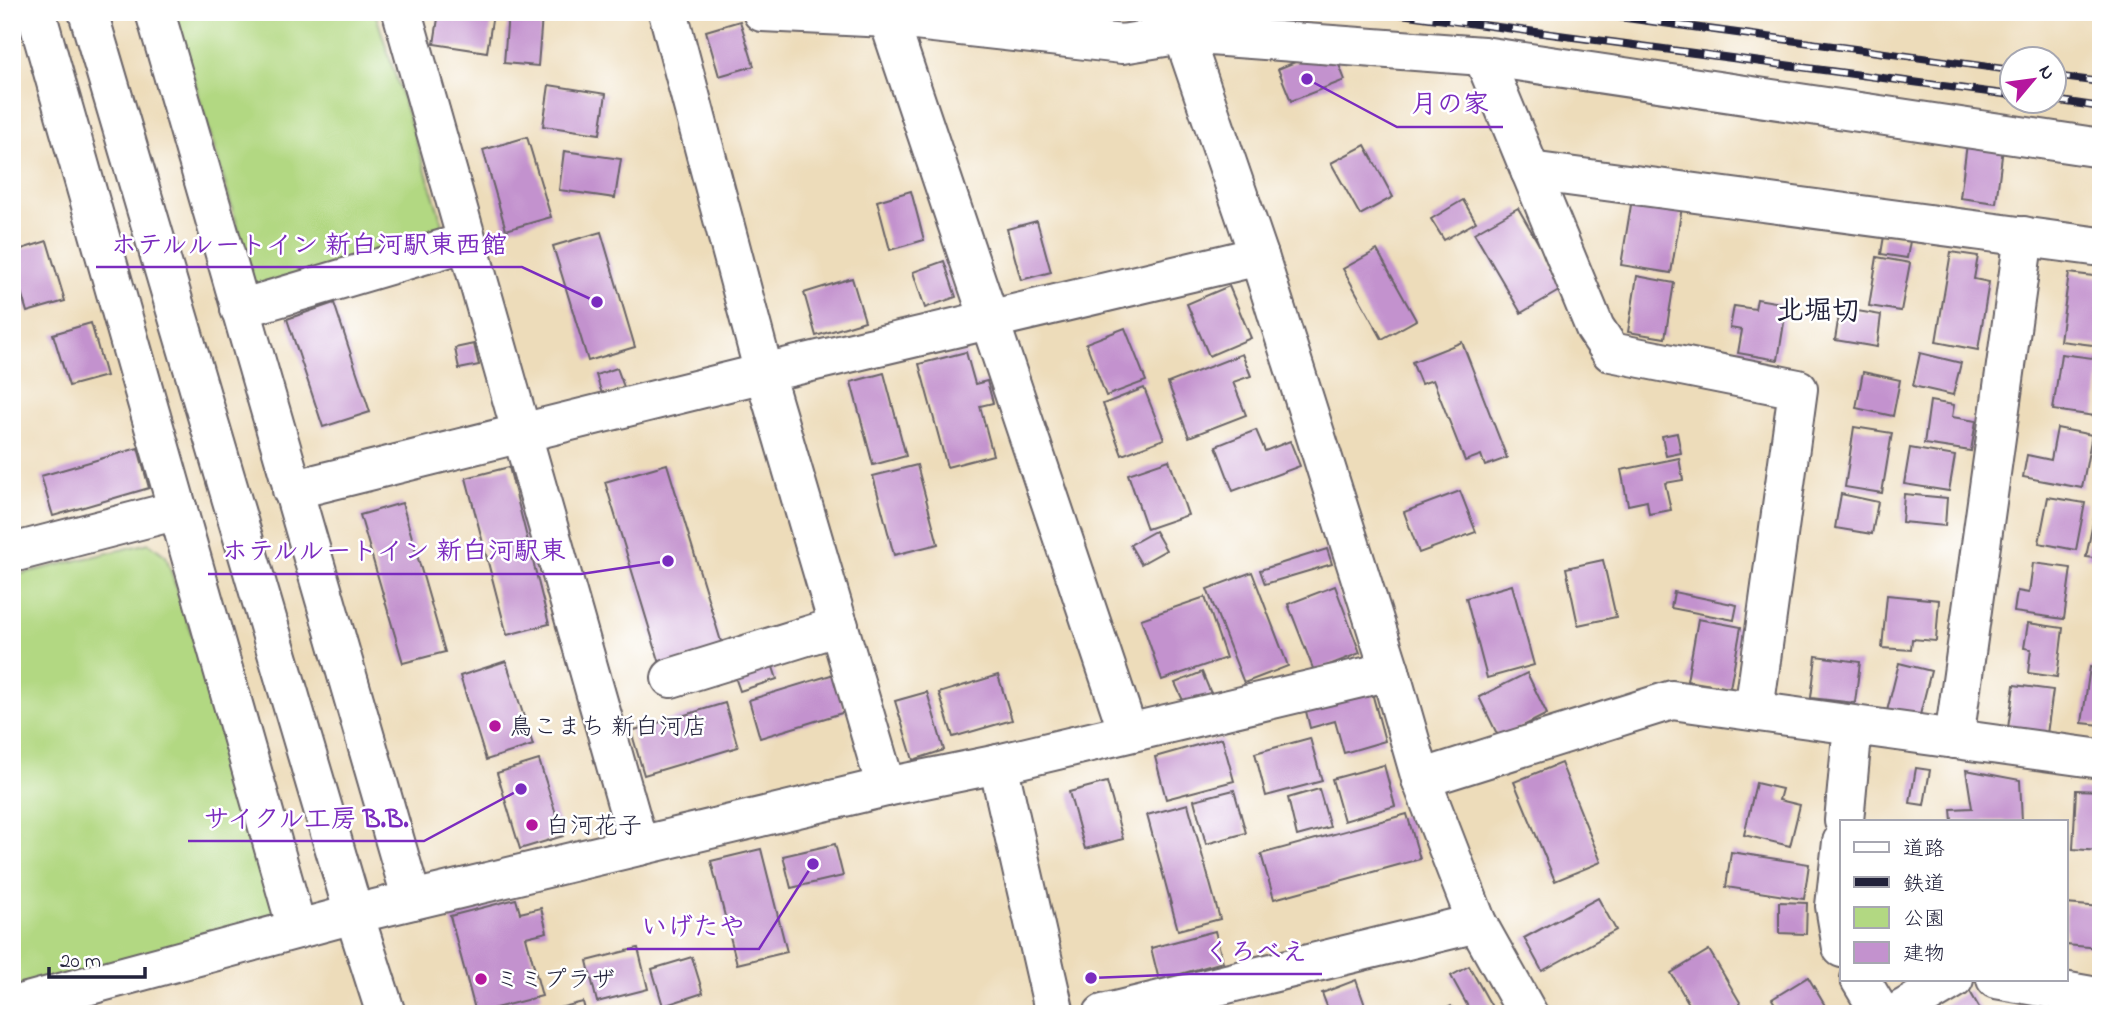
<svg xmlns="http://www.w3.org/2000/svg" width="2113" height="1026" font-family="'Indie Flower','Klee One',sans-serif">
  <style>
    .green { fill: #b2d882; stroke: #6a7d5e; stroke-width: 2 }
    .building { fill: #c392ce }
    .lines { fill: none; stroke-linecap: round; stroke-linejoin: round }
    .minor-casing { stroke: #696367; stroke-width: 42 }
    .minor { stroke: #fff; stroke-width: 38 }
    .rail-casing { stroke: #22223b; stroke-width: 8 }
    .rail { stroke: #fff; stroke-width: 5; stroke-dasharray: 16; stroke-linecap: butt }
    .poi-dot { fill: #b5179e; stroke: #fff; stroke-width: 2.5 }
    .labels { text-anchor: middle; stroke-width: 5; stroke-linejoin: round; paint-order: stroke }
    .poi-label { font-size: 24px; fill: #22223b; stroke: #fff; text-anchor: start }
    .quarter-label { font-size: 28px; font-weight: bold; fill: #22223b; stroke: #fff }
    .leader { fill: none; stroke: #7b2cbf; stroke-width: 2.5 }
    .callout-dot { fill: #7b2cbf; stroke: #fff; stroke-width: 2.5 }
    .callout-label { font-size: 26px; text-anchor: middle; font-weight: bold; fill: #7b2cbf; stroke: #fff; stroke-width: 5; stroke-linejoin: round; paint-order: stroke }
  </style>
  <rect width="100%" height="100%" fill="#fff"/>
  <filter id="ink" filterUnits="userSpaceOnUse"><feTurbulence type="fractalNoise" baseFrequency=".0143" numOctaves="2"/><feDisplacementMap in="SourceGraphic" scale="14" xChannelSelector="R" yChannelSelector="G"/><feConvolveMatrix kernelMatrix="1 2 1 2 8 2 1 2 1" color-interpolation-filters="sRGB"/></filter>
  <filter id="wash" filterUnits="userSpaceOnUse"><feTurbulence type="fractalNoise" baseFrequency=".00686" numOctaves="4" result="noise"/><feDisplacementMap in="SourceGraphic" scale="28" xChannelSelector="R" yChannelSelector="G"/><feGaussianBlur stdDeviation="1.57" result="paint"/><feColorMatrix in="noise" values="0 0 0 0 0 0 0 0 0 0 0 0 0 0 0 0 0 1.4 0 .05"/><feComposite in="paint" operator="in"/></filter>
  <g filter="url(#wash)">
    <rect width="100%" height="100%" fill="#eddcba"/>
    <g class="green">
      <polygon points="174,12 375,12 447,238 258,296"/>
      <polygon points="149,543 166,556 284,918 12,1001 12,576"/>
    </g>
    <g id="blocks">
      <g class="building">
        <polygon points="439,12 493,14 487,52 434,44"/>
        <polygon points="508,13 542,16 538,66 504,63"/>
        <polygon points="740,21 754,66 719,76 706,31"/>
        <polygon points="1332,47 1345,80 1291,101 1278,69"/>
        <polygon points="549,85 606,94 600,134 543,126"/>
        <polygon points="1968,136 2004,140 1996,203 1960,198"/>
        <polygon points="527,137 551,217 506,230 483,150"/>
        <polygon points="1365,145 1393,197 1360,215 1331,163"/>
        <polygon points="564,151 621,159 615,198 559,190"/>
        <polygon points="911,191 924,240 890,250 877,201"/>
        <polygon points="1632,199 1682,207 1671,273 1621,265"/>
        <polygon points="1463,200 1476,222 1444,240 1431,219"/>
        <polygon points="1518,208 1564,288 1521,313 1474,233"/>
        <polygon points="1037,221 1051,272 1021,280 1007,229"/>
        <polygon points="601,232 635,347 588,361 553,246"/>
        <polygon points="1884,236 1910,241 1907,258 1881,254"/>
        <polygon points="47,241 65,301 27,312 12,261 12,252"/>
        <polygon points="1377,250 1416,320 1382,339 1343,269"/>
        <polygon points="1951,252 1978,256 1974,279 1989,282 1978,350 1936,342"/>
        <polygon points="1877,257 1910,263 1901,311 1869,306"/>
        <polygon points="944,261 956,297 925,308 913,272"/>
        <polygon points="2069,273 2101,277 2101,346 2060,341"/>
        <polygon points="1637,276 1674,283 1665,338 1628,332"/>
        <polygon points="852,278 865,321 816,336 804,293"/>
        <polygon points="1229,286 1251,338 1209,356 1187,304"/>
        <polygon points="1757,299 1787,304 1778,360 1738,353 1742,330 1730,328 1734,306 1755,309"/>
        <polygon points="334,303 370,412 323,427 287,319"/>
        <polygon points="1840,308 1881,315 1877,347 1835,340"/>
        <polygon points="91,323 106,376 69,386 53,334"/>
        <polygon points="1125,328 1146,381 1106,396 1086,343"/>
        <polygon points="1462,342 1507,458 1485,466 1481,455 1465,461 1433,380 1421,384 1412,362"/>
        <polygon points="474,344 479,365 459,369 455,348"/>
        <polygon points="966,352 975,384 987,381 993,403 980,406 993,455 947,467 919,364"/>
        <polygon points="1920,353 1961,363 1953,395 1913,386"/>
        <polygon points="1242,354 1251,376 1233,382 1246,415 1189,437 1168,383"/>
        <polygon points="2061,354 2101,359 2095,416 2053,410"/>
        <polygon points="617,368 624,387 602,394 596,375"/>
        <polygon points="1863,372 1900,380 1893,416 1856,408"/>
        <polygon points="884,373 906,456 873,465 851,382"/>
        <polygon points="1144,388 1164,439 1122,455 1103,404"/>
        <polygon points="1930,401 1954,405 1952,417 1976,421 1971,451 1924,444"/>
        <polygon points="1854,427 1892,433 1882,493 1845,487"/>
        <polygon points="2057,428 2092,435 2082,488 2023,477 2027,455 2051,460"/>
        <polygon points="1256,430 1265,451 1290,441 1300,466 1233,491 1216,446"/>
        <polygon points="1677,433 1681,453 1666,456 1662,436"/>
        <polygon points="138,448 149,488 53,516 41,476"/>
        <polygon points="1910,448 1955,456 1949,491 1904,484"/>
        <polygon points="1679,458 1683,480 1665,483 1671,510 1649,514 1647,501 1628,505 1621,470"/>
        <polygon points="1169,460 1188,515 1147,529 1128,474"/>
        <polygon points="667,464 723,648 661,667 605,482"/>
        <polygon points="917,465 938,544 894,555 873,476"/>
        <polygon points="509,467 549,624 507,635 466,478"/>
        <polygon points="1460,491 1476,532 1419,553 1404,512"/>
        <polygon points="1841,494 1878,502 1872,534 1835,528"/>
        <polygon points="1904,494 1947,498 1945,526 1902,522"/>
        <polygon points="2048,497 2085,503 2076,550 2039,543"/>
        <polygon points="402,503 445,652 403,663 360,515"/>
        <polygon points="2094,518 2101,519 2101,559 2086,557"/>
        <polygon points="1155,531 1166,550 1141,564 1130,545"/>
        <polygon points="1327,549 1332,564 1265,584 1260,570"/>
        <polygon points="1603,560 1616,617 1578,625 1566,568"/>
        <polygon points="2033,563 2071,568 2064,619 2014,612 2017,591 2029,593"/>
        <polygon points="1252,572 1288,666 1244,683 1207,589"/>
        <polygon points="1512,585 1534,665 1487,678 1466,598"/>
        <polygon points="1335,586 1360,653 1314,671 1288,604"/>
        <polygon points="1674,592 1737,605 1734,620 1671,608"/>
        <polygon points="1887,595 1939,600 1936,641 1912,639 1911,650 1882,648"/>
        <polygon points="1205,597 1226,658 1162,680 1141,619"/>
        <polygon points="1698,619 1741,627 1730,688 1687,681"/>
        <polygon points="2028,623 2063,628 2057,677 2028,673 2031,649 2024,648"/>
        <polygon points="1816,656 1860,662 1855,703 1811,698"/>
        <polygon points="506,661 533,745 486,760 460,676"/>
        <polygon points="771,661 777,679 740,691 734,674"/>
        <polygon points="1899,663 1931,671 1919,719 1887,711"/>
        <polygon points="2090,667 2101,669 2101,725 2082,723"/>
        <polygon points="1202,672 1212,696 1186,707 1175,683"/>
        <polygon points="1527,673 1547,714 1499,738 1479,697"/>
        <polygon points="834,674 845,712 760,738 749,700"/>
        <polygon points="998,675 1012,720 953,737 939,693"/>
        <polygon points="2014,685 2053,690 2047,734 2008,728"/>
        <polygon points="1371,689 1385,741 1344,753 1335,721 1310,728 1305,707"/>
        <polygon points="927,692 944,750 913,760 895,701"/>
        <polygon points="725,703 738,747 644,775 631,731"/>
        <polygon points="1222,738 1234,781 1166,799 1155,757"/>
        <polygon points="1310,738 1322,781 1266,796 1255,753"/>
        <polygon points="539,760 563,836 520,849 497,773"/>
        <polygon points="1561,763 1601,862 1555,881 1514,782"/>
        <polygon points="1384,765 1395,806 1344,821 1332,779"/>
        <polygon points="1916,768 1930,770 1924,805 1910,803"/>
        <polygon points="1966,770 2020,780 2022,821 1952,821 1951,809 1972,808"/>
        <polygon points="1107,782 1123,839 1085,849 1069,792"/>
        <polygon points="1756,783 1782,789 1779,800 1800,805 1790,846 1744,835"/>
        <polygon points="1319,789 1330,827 1297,836 1288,798"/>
        <polygon points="1234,790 1246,833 1206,844 1194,800"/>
        <polygon points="2076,790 2101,791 2101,851 2073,849"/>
        <polygon points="1188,804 1220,919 1178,930 1147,815"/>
        <polygon points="1407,814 1420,859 1274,899 1261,854"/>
        <polygon points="835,844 843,876 791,888 783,856"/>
        <polygon points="761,849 787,952 737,964 711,861"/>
        <polygon points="1731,852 1809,864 1804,899 1726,887"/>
        <polygon points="1598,898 1616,930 1542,971 1524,938"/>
        <polygon points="516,899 520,913 541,908 547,932 526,937 542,996 476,1013 450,916"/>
        <polygon points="1779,902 1807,903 1806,934 1779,933"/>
        <polygon points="2066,904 2101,907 2100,948 2066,945"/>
        <polygon points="1215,931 1223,962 1159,980 1151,948"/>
        <polygon points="638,948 648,989 597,1002 587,961"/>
        <polygon points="1709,950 1747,1014 1695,1014 1671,973"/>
        <polygon points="692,957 703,993 663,1006 652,969"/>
        <polygon points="1469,966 1496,1014 1472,1014 1451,976"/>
        <polygon points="1808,977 1830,1014 1781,1014 1772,999"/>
        <polygon points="1356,980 1368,1014 1330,1014 1322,993"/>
        <polygon points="1969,990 1983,1014 1937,1014 1935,1010"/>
        <polygon points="583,1002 586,1014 552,1014 551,1010"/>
        <polygon points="1451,1006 1455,1014 1436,1014"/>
      </g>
    </g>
  </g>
  <g filter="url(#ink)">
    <use href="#blocks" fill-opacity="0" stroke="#696367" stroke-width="2"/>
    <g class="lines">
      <defs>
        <g id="minor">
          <polyline points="36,12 297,929"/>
          <polyline points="88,12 354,914 386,1014"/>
          <polyline points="155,12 412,900"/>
          <polyline points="402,12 639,846"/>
          <polyline points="668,12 764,373 886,787"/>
          <polyline points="762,12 888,18 1122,44 1183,34 1483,56 2101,148"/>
          <polyline points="1176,14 1259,256 1390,671 1421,779 1477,923 1528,1014"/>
          <polyline points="888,18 1128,732"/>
          <polyline points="1483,56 1595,328 1611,352 1798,389 1754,711"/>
          <polyline points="1530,171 2101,247"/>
          <polyline points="240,309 467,242"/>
          <polyline points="292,490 764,373 1259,256"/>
          <polyline points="12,553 178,510"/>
          <polyline points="671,678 839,626"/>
          <polyline points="1954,739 2024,236"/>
          <polyline points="998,764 1055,1014"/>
          <polyline points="1421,779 1672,700 2101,759"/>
          <polyline points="1844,821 1853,725"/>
          <polyline points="1842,842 1835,906 1842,948"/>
          <polyline points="1860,979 1881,1014"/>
          <polyline points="1996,979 2097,997 2101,1004"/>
          <polyline points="12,1006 354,914 886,787 998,764 1390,671"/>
          <polyline points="1103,1014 1477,923"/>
          <polyline points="1895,1014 1954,979"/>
        </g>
      </defs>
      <use href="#minor" class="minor-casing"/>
      <use href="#minor" class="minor"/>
      <defs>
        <g id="rail">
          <polyline points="1385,12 2011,95"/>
          <polyline points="1582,12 2011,70"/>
          <polyline points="2083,12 2101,15"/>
          <polyline points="2054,76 2101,82"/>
          <polyline points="2054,100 2101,107"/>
        </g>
      </defs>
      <use href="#rail" class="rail-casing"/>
      <use href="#rail" class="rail"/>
    </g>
  </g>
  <g class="poi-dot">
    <circle cx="495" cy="726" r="7"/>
    <circle cx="532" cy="825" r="7"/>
    <circle cx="481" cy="979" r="7"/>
  </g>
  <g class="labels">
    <g class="poi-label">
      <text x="509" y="734">鳥こまち 新白河店</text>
      <text x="546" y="833">白河花子</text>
      <text x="495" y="987">ミミプラザ</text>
    </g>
    <g class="quarter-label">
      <text x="1818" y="319">北堀切</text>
    </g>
  </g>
  <path class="leader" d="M1307 79L1397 127H1503M597 302L522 267H96M668 561L581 574H208M521 789L424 841H188M813 864L759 949H627M1091 978L1190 974H1322"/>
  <g class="callout-dot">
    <circle cx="1307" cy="79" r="7"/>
    <circle cx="597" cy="302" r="7"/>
    <circle cx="668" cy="561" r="7"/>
    <circle cx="521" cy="789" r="7"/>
    <circle cx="813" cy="864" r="7"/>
    <circle cx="1091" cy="978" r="7"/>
  </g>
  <g class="callout-label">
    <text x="1450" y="112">月の家</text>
    <text x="309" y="253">ホテルルートイン 新白河駅東西館</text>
    <text x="394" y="559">ホテルルートイン 新白河駅東</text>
    <text x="306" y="827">サイクル工房 B.B.</text>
    <text x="693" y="935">いげたや</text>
    <text x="1256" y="960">くろべえ</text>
  </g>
  <rect width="2113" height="1026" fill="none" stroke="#fff" stroke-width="42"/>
  <rect x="1840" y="820" width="228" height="161" fill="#ffffff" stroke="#a7a7b1" stroke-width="2"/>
  <rect x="1854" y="842" width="35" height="10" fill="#ffffff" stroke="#a7a7b1" stroke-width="2"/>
  <text x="1903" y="855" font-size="21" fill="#22223b">道路</text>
  <rect x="1854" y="877" width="35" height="10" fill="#22223b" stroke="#a7a7b1" stroke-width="2"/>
  <text x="1903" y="890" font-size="21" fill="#22223b">鉄道</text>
  <rect x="1854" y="907" width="35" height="21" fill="#b2d882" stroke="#a7a7b1" stroke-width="2"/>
  <text x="1903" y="925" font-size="21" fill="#22223b">公園</text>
  <rect x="1854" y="942" width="35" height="21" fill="#c392ce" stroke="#a7a7b1" stroke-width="2"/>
  <text x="1903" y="960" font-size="21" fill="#22223b">建物</text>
  <g transform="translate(2033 80) rotate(61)"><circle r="33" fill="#ffffff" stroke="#a7a7b1" stroke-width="2"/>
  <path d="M0-5L12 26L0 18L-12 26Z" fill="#b5179e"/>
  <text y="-10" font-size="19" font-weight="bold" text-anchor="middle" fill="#22223b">N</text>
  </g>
  <path d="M49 967v10h96v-10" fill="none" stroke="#22223b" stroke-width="3.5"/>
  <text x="60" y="967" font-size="21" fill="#22223b" stroke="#ffffff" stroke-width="5" paint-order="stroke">20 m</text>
</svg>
